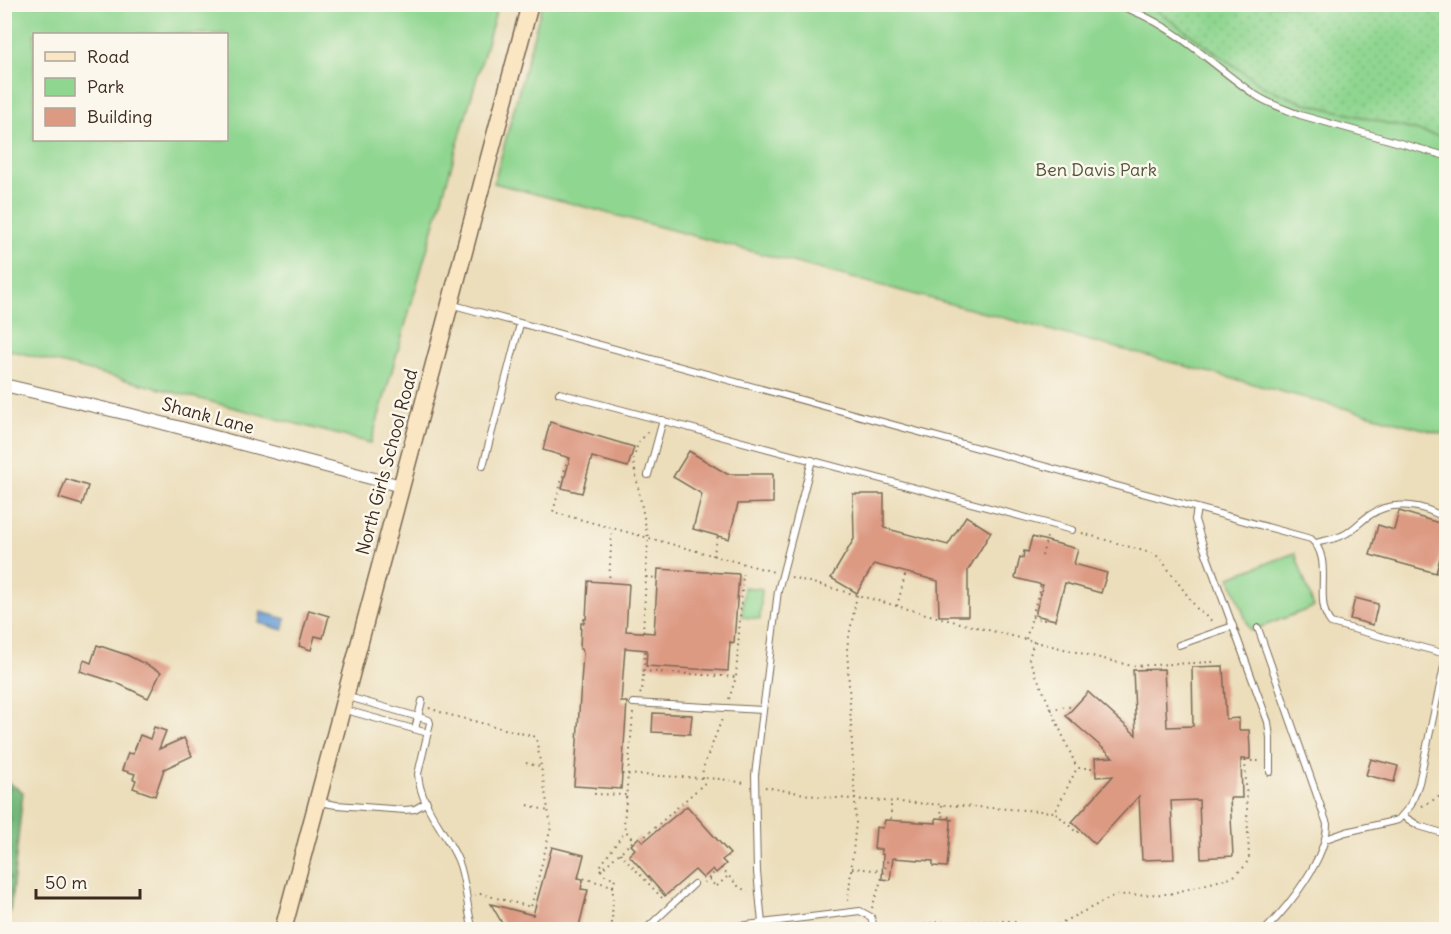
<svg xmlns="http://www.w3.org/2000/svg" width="1451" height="934" font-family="Delius,sans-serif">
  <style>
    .grass { fill: url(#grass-dots); stroke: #658057; stroke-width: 1.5 }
    .forest { fill: url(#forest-firs); stroke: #57704c; stroke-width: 1.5 }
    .park { fill: #8fd690; stroke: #658057; stroke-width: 1.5; fill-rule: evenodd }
    .water { fill: #689ed5; stroke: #52647a; stroke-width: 1.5 }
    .building { fill: #dd9a83 }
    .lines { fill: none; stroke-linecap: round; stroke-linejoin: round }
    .service-casing { stroke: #796955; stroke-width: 8 }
    .minor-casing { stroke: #796955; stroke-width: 14 }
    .secondary-casing { stroke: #796955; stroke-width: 19 }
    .path { stroke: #796955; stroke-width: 2; stroke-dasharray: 1.5 4.5; stroke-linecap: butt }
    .service { stroke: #fff; stroke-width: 6 }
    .minor { stroke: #fff; stroke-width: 12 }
    .secondary { stroke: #fbe6c4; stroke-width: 16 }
    .labels { text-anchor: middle; stroke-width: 5; stroke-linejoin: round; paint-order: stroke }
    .park-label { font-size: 18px; fill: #50553a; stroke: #fbf7ec }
    .street-label { font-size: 18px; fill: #3b2a1e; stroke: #fbf7ec }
  </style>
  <defs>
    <pattern id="grass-dots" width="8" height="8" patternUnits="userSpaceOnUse" patternTransform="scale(1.5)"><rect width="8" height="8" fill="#8fd690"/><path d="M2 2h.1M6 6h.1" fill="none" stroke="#7cb87c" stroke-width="1.8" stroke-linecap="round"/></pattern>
    <pattern id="forest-firs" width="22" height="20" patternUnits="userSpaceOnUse" patternTransform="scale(1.5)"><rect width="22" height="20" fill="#73b77a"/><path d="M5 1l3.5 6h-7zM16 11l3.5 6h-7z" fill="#609563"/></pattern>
  </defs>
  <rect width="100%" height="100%" fill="#fbf7ec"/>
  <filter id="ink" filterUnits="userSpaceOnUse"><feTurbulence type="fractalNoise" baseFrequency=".0167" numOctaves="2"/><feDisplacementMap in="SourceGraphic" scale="12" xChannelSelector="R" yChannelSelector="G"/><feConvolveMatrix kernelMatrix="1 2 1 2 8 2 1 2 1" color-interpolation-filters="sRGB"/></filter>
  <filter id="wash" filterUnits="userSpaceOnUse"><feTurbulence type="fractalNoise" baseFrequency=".008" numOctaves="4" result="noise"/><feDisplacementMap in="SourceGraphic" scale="24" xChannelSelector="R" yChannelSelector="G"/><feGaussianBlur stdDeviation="1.35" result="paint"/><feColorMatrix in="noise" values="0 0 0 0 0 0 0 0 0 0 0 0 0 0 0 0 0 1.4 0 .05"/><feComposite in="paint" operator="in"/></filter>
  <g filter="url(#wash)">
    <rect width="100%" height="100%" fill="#ecdebb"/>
    <polygon class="grass" points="1149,5 1446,5 1446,138 1301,102 1264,87"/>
    <polygon class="forest" points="4,780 23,792 10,913 4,910"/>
    <g class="park">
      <path d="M4 5H498L371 443 5 349ZM226 34V140H34V34Z"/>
      <polygon points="542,5 1149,5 1264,87 1301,102 1446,138 1446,435 494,183"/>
      <polygon points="1295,553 1314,607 1250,631 1230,577"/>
      <polygon points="744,587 762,589 760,619 742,617"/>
    </g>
    <polygon class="water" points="261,612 286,619 283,630 259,623"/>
    <g id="blocks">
      <g class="building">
        <polygon points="550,422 634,447 628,467 592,457 582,493 562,488 570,458 543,450"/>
        <polygon points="689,451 727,474 773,474 773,503 738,504 729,539 693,529 702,494 673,477"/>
        <polygon points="66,479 88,486 82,505 59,498"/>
        <polygon points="853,494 884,494 884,528 948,545 966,516 991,532 968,570 968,616 939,616 938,581 874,564 857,593 831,578 854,539"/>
        <polygon points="1399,511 1446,525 1446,535 1436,573 1370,555 1378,525 1394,530"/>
        <polygon points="1032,537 1078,549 1074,564 1107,573 1101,593 1065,583 1055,620 1035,615 1043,585 1015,578 1020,557 1023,558 1024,551 1028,552"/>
        <polygon points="658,569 739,574 734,643 730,642 728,671 646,666 647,650 625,648 621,702 627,702 621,789 574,786 583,653 582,649 580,649 581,623 584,623 584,619 586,619 588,581 629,584 626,631 654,633"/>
        <polygon points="1355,598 1378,604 1373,625 1350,619"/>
        <polygon points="309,610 329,616 323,638 315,636 311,650 299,646"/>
        <polygon points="97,645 127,655 161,672 148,698 117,683 80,671 84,660 91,663"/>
        <polygon points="1223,666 1226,719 1239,718 1239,730 1249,730 1250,749 1250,759 1241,759 1242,798 1230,798 1233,856 1201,858 1199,800 1171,801 1174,859 1142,860 1139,796 1095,844 1072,822 1113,776 1096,777 1095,758 1113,757 1066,716 1088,692 1136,735 1133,670 1164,669 1167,727 1193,726 1192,667"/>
        <polygon points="653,713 692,715 690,734 652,732"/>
        <polygon points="154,727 166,731 159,749 184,738 192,756 164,769 155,796 133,788 136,780 133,779 135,774 122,770 128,753 133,754 140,735 150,739"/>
        <polygon points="1371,759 1398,766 1394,782 1366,775"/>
        <polygon points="687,806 730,854 722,860 726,864 716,873 713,869 703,878 695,870 665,896 629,855 635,849 631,845 639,837 643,842"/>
        <polygon points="936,818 950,819 951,823 947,867 933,866 933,861 893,858 890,880 882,879 883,854 881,854 881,849 874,849 876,827 883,828 885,820 936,823"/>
        <polygon points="552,847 584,855 578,878 583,879 581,889 588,890 578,930 506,930 491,904 533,915"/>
      </g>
    </g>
  </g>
  <g filter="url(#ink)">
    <use href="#blocks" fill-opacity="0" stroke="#796955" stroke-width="1.5"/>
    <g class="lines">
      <defs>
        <g id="service">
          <path d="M1115 4C1175 24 1205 60 1254 94 1268 104 1285 109 1300 115L1446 156"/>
          <path d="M450 304 1311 539C1335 560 1312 600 1331 623L1446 654"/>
          <polyline points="559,393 1072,530"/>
          <polyline points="483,466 520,324"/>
          <polyline points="648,475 663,420"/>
          <polyline points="1197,508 1195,520 1204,548 1268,722 1270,738 1270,772"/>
          <path d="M1316 543C1326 540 1338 539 1347 533 1355 528 1362 520 1370 515 1392 499 1425 505 1446 519"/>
          <path d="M1258 628 1327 824C1327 858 1289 906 1265 930"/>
          <polyline points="1179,645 1233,626"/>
          <path d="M345 696 429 720 430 723 418 774C420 806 446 832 458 860 467 882 466 907 473 930"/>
          <polyline points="633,703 763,710"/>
          <polyline points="342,709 428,733"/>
          <polyline points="415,729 422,701"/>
          <polyline points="319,802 336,805 405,810 415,809 427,802"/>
          <polyline points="1403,816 1419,826 1446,834"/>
          <polyline points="1326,839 1346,832 1398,820 1411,805 1419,783 1446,657"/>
          <polyline points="762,923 757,872 755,775 778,591 812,460"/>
          <polyline points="645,930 694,884"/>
          <polyline points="705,930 860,911 871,917 875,930"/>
        </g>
        <polyline id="minor" points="4,385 128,414 401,486"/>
        <polyline id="secondary" points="283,930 530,4"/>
      </defs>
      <use href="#service" class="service-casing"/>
      <use href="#minor" class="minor-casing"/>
      <use href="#secondary" class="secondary-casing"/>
      <g class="path">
        <polyline points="568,458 553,512 774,572"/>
        <polyline points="1082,533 1154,554 1160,558 1198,610 1213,622"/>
        <polyline points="713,556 718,536"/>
        <polyline points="1042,556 1048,533"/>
        <polyline points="646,577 658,578"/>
        <polyline points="791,577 948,620 1132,666 1213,662 1213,666"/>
        <polyline points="609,583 612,529"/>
        <polyline points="897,606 906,572"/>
        <polyline points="1032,617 1044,620 1044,618"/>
        <polyline points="643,632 648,538 633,461 638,443 650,430"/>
        <polyline points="1026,639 1041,584"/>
        <polyline points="1034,641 1029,659 1077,768"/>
        <polyline points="643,671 736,677"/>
        <polyline points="640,694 642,691 645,650"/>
        <polyline points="729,699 736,677 743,574"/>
        <polyline points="429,708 446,714 536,737 551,827 531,907 481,894 475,895"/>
        <polyline points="1051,710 1066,706 1074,708"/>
        <polyline points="633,713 624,824 625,830 634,841"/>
        <polyline points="1245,761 1260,761"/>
        <polyline points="526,763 541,767"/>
        <polyline points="622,774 721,779 744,783"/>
        <polyline points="702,778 703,768 722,719"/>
        <polyline points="595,787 595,794 626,795"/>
        <polyline points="765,787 821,797 1055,812 1077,768 1095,768"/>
        <polyline points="528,805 548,811"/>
        <polyline points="942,805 941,816 952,817 952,823 950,823"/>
        <polyline points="1422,806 1446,793"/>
        <polyline points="1056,813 1077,833 1080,830"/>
        <polyline points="891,819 891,802"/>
        <polyline points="641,840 708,780"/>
        <polyline points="620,853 663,899"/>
        <polyline points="721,868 740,888 748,891"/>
        <polyline points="852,868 885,871"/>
        <polyline points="601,870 599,868 625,831"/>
        <polyline points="578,877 613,886 615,878 606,876 601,870 634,840"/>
        <polyline points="709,879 716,887 728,876"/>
        <polyline points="704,883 715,872"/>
        <polyline points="613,886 612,924 617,930"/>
        <polyline points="848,901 856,822 847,647 857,595"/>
        <polyline points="872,908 888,859"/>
        <polyline points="901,930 936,922 1011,921 1041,930"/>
        <polyline points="1047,930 1116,895 1169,894 1233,877 1245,866 1249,858 1245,759"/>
      </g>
      <use href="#service" class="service"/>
      <use href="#minor" class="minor"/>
      <use href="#secondary" class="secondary"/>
    </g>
  </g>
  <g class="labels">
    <g class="park-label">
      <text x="1096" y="176">Ben Davis Park</text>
    </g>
    <g class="street-label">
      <text transform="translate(208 416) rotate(15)" y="6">Shank Lane</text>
      <text transform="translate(387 462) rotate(-75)" y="6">North Girls School Road</text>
    </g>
  </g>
  <rect width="1451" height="934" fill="none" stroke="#fbf7ec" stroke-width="24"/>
  <rect x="33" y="33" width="195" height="108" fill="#fbf7ec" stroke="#aea59a" stroke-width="1.5"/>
  <rect x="45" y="52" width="30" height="9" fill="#fbe6c4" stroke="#aea59a" stroke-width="1.5"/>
  <text x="87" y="63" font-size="18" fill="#3b2a1e">Road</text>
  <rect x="45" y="78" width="30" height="18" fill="#8fd690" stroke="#aea59a" stroke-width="1.5"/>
  <text x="87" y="93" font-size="18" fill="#3b2a1e">Park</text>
  <rect x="45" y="108" width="30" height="18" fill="#dd9a83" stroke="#aea59a" stroke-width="1.5"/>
  <text x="87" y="123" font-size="18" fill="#3b2a1e">Building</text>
  <path d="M36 889v9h104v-9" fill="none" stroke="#3b2a1e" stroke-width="3"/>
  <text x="45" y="889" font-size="18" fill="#3b2a1e" stroke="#fbf7ec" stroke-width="4.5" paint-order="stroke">50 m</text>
</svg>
